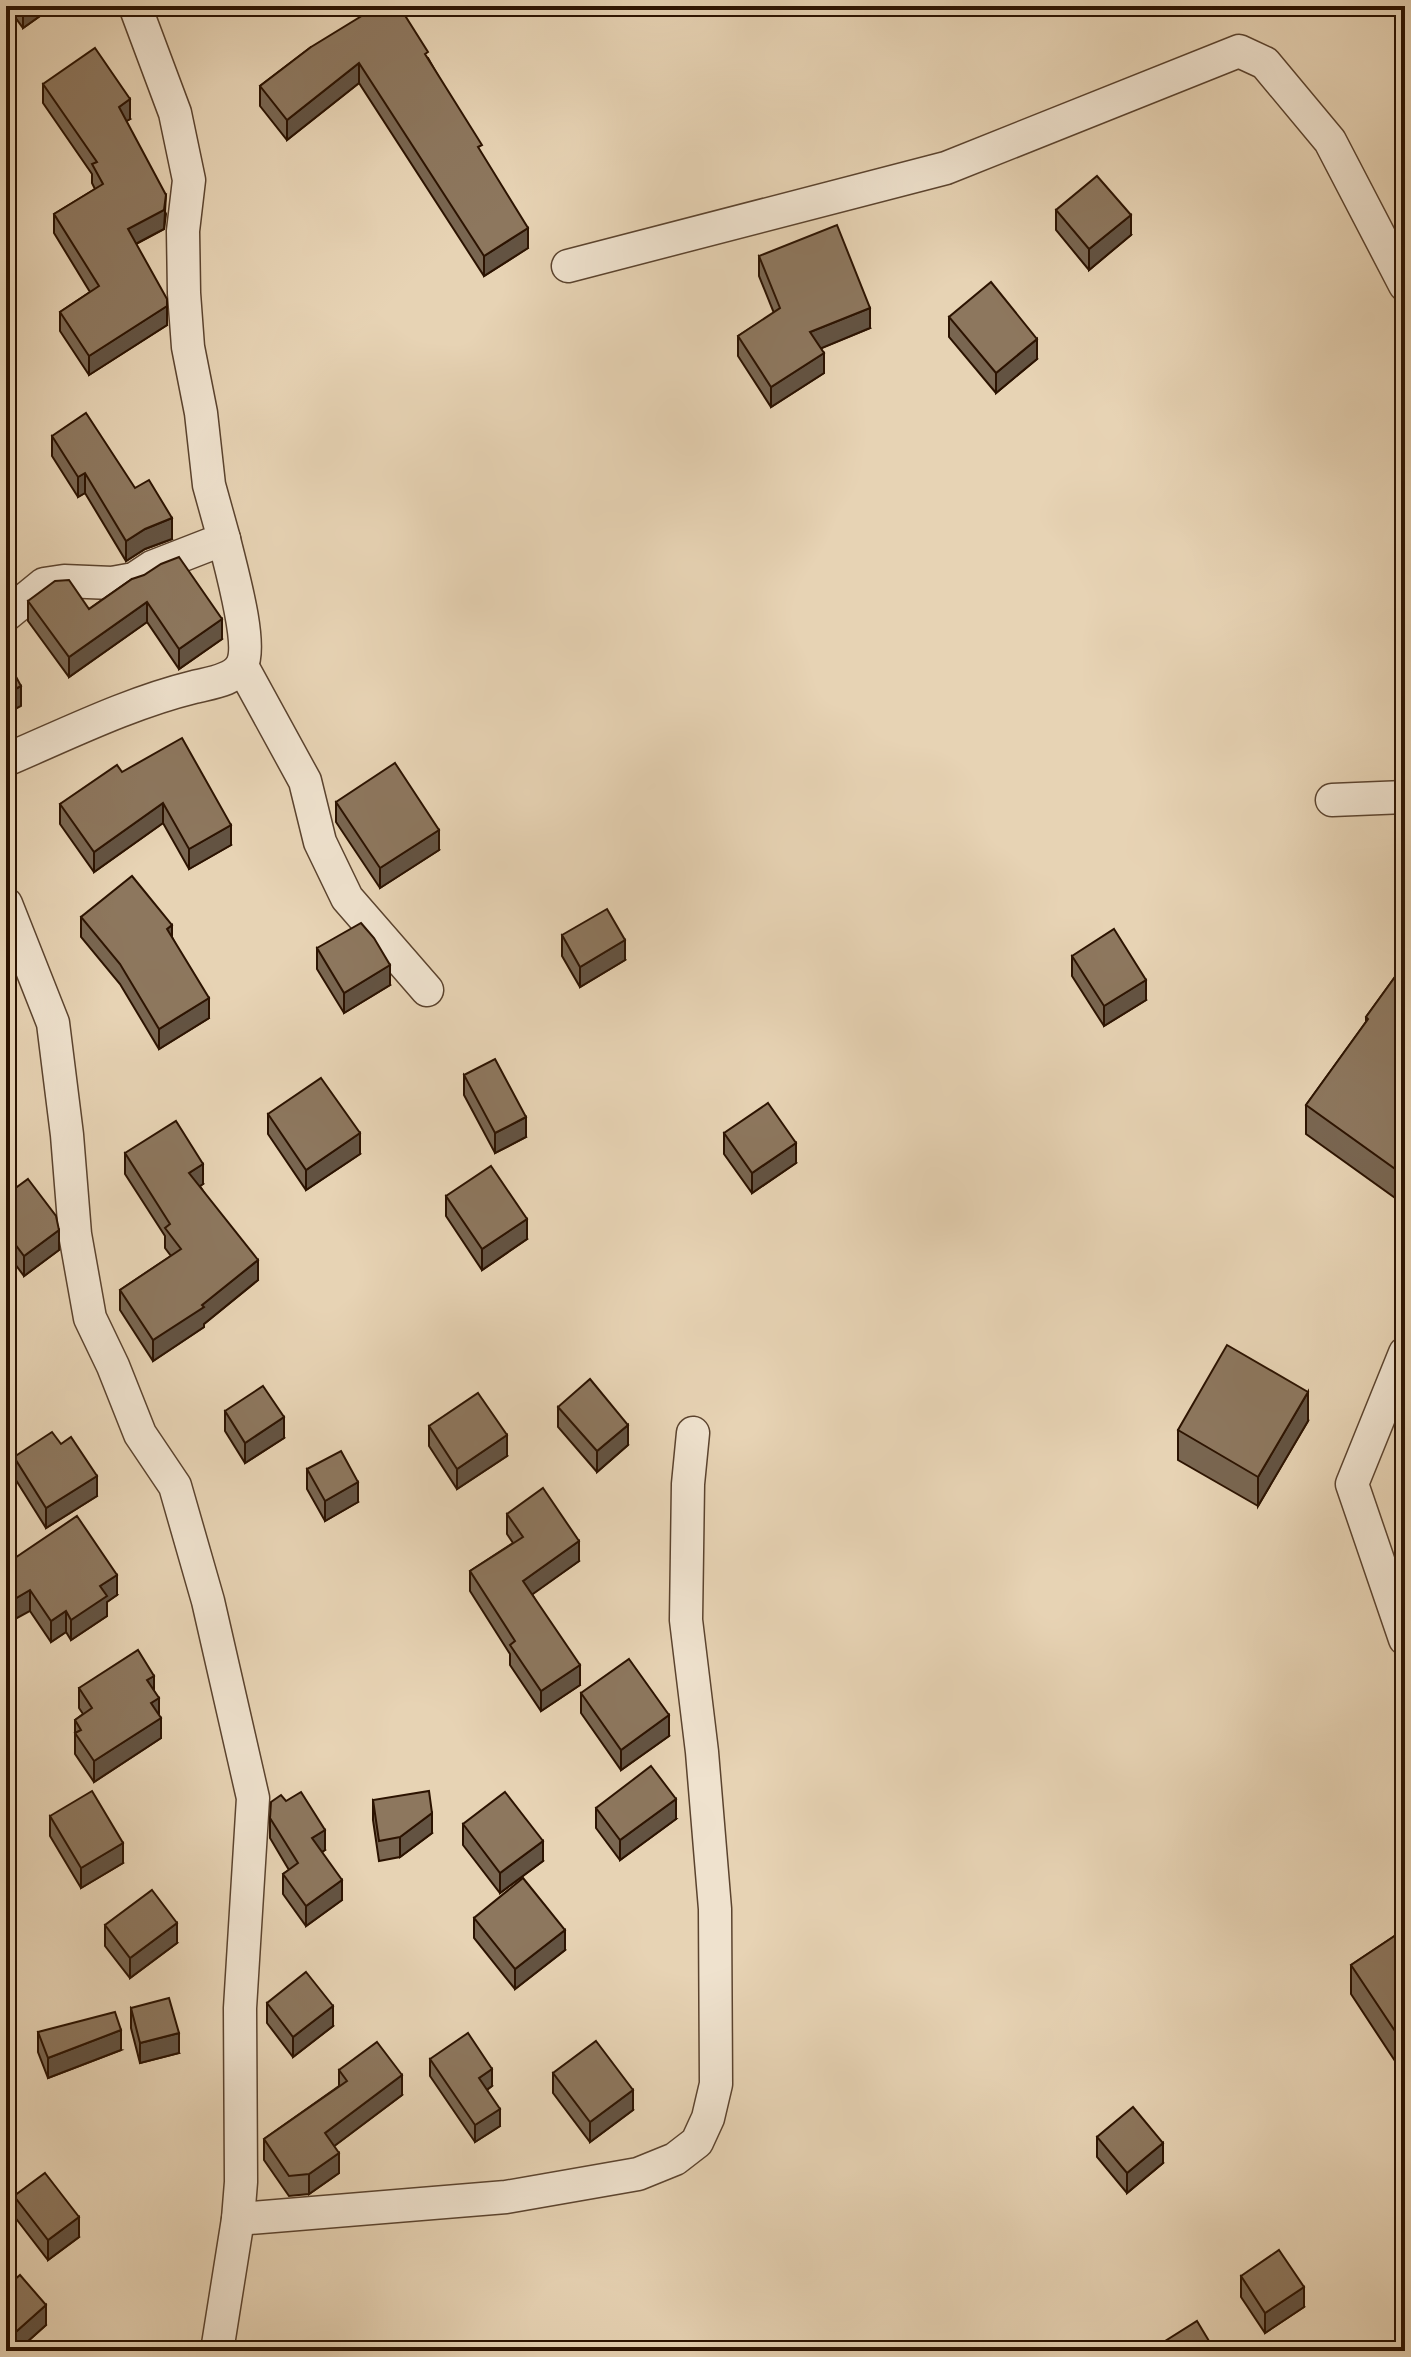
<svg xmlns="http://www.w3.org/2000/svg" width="1411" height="2357" font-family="'Libre Caslon Text',serif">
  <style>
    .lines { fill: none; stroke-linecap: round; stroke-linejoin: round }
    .minor-casing { stroke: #5b432e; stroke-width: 35 }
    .minor { stroke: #efe2ce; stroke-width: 32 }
    .wall { fill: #796651; stroke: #2c1301; stroke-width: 2 }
    .shaded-wall { fill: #635342; stroke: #2c1301; stroke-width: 2 }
    .building { fill: #8d775e; stroke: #2c1301; stroke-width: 2 }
  </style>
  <rect width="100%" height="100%" fill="#e7d3b4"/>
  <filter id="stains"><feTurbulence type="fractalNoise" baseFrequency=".0025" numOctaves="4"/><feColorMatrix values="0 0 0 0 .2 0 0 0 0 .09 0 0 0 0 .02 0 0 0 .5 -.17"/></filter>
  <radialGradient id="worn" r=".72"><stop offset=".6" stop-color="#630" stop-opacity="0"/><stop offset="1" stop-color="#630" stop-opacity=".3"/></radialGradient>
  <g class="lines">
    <defs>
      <g id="minor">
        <polyline points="568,266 946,168 1239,51 1265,63 1330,141 1405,285"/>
        <polyline points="6,615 44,584 64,581 112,583 134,579 152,567 224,539 209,485 201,413 188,347 184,293 183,231 189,180 175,113 135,6"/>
        <polyline points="242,666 305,781 320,842 347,898 427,990"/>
        <path d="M6 760C67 734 129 703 194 687 209 683 234 681 242 665 253 643 230 565 224 539"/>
        <polyline points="1332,800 1405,797"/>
        <polyline points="6,904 53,1023 67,1135 75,1234 90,1318 113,1366 140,1434 175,1486 208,1601 253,1798 240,2008 241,2182 238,2219 217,2351"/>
        <polyline points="1405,1353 1352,1484 1405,1639"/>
        <polyline points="238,2219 506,2197 638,2174 675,2159 697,2142 708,2118 716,2084 715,1909 702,1752 686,1620 688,1484 693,1433"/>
      </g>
    </defs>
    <use href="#minor" class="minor-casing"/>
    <use href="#minor" class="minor"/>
  </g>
  <g class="wall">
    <polygon points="7,6 54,6 23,28"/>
    <polygon points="311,47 428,58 482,155 528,248 484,276 359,83 287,140 260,106 260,86"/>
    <polygon points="43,84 130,119 126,121 166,214 164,229 136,244 167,325 89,375 60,331 60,312 90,292 54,233 54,214 95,189 92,183 92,174 43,103"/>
    <polygon points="1056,210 1131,235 1089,270 1056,230"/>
    <polygon points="759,256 870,328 821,348 824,373 771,407 738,356 738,336 774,313 759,276"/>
    <polygon points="949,317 1037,359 996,393 949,337"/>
    <polygon points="52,436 135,488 172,539 145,549 126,561 85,493 78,497 52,456"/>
    <polygon points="132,579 222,639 179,669 147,622 69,677 28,621 28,601 89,609"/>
    <polygon points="122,772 231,845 189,869 163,823 94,872 60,824 60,804"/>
    <polygon points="336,802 439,850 380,888 336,822"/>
    <polygon points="81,917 172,937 209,1018 159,1049 120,984 81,937"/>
    <polygon points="562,935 625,960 580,987 562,956"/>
    <polygon points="317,948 390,985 344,1013 317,969"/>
    <polygon points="1072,956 1146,1000 1104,1026 1072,976"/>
    <polygon points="1405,963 1405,1205 1306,1134 1306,1105 1366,1022 1366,1017"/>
    <polygon points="464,1075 526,1137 495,1153 464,1095"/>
    <polygon points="268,1114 360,1154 306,1190 268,1134"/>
    <polygon points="724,1133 796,1163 752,1193 724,1154"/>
    <polygon points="125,1153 203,1184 200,1186 258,1280 204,1324 204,1327 153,1361 120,1310 120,1290 171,1256 165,1248 165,1236 125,1174"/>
    <polygon points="6,1195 59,1250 24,1276 6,1252"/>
    <polygon points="446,1196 527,1239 482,1270 446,1216"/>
    <polygon points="558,1407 628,1445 597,1472 558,1427"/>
    <polygon points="225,1411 284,1438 245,1463 225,1431"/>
    <polygon points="1308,1421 1258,1506 1178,1460 1178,1430"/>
    <polygon points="429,1426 507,1456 457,1489 429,1446"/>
    <polygon points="61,1444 97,1496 46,1528 14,1477 14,1457"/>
    <polygon points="307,1469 358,1502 325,1521 307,1489"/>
    <polygon points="507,1514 579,1561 532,1594 580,1685 541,1711 510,1665 510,1654 470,1591 470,1571 513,1543 507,1534"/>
    <polygon points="6,1564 117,1595 107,1602 107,1616 71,1640 66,1632 51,1642 30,1611"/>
    <polygon points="79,1688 154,1691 159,1715 161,1738 94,1782 75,1754 75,1720 83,1714 79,1708"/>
    <polygon points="581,1693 669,1736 621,1770 581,1713"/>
    <polygon points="373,1800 432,1833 400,1857 379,1861 373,1820"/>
    <polygon points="596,1808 676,1819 620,1860 596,1828"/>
    <polygon points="50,1816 123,1863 81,1888 50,1836"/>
    <polygon points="270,1818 325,1850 322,1852 342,1900 306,1926 283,1894 283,1874 289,1870 270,1838"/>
    <polygon points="463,1824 543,1861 500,1893 463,1845"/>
    <polygon points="474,1918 565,1950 515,1989 474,1938"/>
    <polygon points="105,1925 177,1943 130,1978 105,1946"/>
    <polygon points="1405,1929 1397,2064 1351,1994 1351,1965"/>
    <polygon points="267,2003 333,2026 293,2057 267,2023"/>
    <polygon points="131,2008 179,2053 140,2063 131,2028"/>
    <polygon points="38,2032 121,2050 48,2078 38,2052"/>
    <polygon points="430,2059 492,2086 487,2090 500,2126 475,2142 430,2076"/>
    <polygon points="339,2070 402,2095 334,2146 339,2173 309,2194 289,2196 264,2160 264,2139 339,2086"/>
    <polygon points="553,2073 633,2110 590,2142 553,2093"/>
    <polygon points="1097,2137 1163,2163 1127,2193 1097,2157"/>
    <polygon points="14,2196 79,2237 48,2260 14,2216"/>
    <polygon points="1241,2276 1304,2307 1265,2333 1241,2297"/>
    <polygon points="6,2287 46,2325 17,2351 6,2351"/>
  </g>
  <g class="shaded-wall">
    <polygon points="26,6 54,6 23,28 23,8"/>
    <polygon points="359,63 359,83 287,140 287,120"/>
    <polygon points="130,99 130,119 119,126 119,107"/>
    <polygon points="166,195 164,229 128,248 128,229"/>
    <polygon points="1131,215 1131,235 1089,270 1089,249"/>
    <polygon points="528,228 528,248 484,276 484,256"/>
    <polygon points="167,306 167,325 89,375 89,356"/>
    <polygon points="870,308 870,328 810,353 810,332"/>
    <polygon points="1037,339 1037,359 996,393 996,373"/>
    <polygon points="824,353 824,373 771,407 771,387"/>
    <polygon points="85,473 85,493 78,497 78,477"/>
    <polygon points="172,518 172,539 145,549 126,561 126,541 145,529"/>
    <polygon points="147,602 147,622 69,677 69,657"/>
    <polygon points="222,619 222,639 179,669 179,649"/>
    <polygon points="21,686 21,706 6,714 6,694"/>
    <polygon points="163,803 163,823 94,872 94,852"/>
    <polygon points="231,825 231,845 189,869 189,849"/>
    <polygon points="439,830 439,850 380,888 380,868"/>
    <polygon points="172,925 172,945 167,929"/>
    <polygon points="625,940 625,960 580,987 580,967"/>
    <polygon points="390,965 390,985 344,1013 344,993"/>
    <polygon points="1146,980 1146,1000 1104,1026 1104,1006"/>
    <polygon points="209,998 209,1018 159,1049 159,1029"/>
    <polygon points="526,1117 526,1137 495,1153 495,1133"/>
    <polygon points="360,1133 360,1154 306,1190 306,1170"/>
    <polygon points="796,1143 796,1163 752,1193 752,1173"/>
    <polygon points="203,1164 203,1184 189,1193 189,1173"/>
    <polygon points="527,1219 527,1239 482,1270 482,1249"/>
    <polygon points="59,1230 59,1250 24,1276 24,1256"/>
    <polygon points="258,1260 258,1280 204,1324 204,1327 153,1361 153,1340 202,1305"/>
    <polygon points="1308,1392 1308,1421 1258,1506 1258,1477"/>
    <polygon points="284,1417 284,1438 245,1463 245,1443"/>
    <polygon points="628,1425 628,1445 597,1472 597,1451"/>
    <polygon points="507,1435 507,1456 457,1489 457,1469"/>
    <polygon points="97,1476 97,1496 46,1528 46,1508"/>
    <polygon points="358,1482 358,1502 325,1521 325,1501"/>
    <polygon points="579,1541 579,1561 523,1601 523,1581"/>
    <polygon points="117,1575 117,1595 107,1602 107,1616 71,1640 71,1620 100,1586"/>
    <polygon points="30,1590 30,1611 6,1624 6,1604"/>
    <polygon points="66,1611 66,1632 51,1642 51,1621"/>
    <polygon points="580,1665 580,1685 541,1711 541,1691"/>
    <polygon points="154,1676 154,1696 147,1680"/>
    <polygon points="159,1698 159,1718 151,1703"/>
    <polygon points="669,1715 669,1736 621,1770 621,1750"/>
    <polygon points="161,1718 161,1738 94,1782 94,1761"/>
    <polygon points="676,1799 676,1819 620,1860 620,1840"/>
    <polygon points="432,1813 432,1833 400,1857 400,1837"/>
    <polygon points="325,1830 325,1850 312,1858 312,1838"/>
    <polygon points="543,1841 543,1861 500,1893 500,1873"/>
    <polygon points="123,1843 123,1863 81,1888 81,1868"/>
    <polygon points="342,1880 342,1900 306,1926 306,1906"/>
    <polygon points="177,1923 177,1943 130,1978 130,1958"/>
    <polygon points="565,1930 565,1950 515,1989 515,1969"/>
    <polygon points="333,2006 333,2026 293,2057 293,2037"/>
    <polygon points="1405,2029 1405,2058 1397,2064 1397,2034"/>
    <polygon points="121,2030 121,2050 48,2078 48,2058"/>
    <polygon points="179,2033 179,2053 140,2063 140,2043"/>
    <polygon points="492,2069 492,2086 479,2095 479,2078"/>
    <polygon points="402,2075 402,2095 325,2153 325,2133"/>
    <polygon points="633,2090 633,2110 590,2142 590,2122"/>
    <polygon points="500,2109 500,2126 475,2142 475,2125"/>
    <polygon points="1163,2143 1163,2163 1127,2193 1127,2173"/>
    <polygon points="339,2153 339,2173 309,2194 309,2174"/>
    <polygon points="79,2217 79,2237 48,2260 48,2240"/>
    <polygon points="1304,2287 1304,2307 1265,2333 1265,2313"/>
    <polygon points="46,2305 46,2325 17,2351 9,2351 9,2338"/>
  </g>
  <g class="building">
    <polygon points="378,6 399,6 428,52 425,54 482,145 478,147 528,228 484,256 359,63 287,120 260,86 311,47"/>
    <polygon points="95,48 130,99 119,107 166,195 164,210 128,229 167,299 167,306 89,356 60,312 99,286 54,214 103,184 92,164 97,162 43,84"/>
    <polygon points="1097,176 1131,215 1089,249 1056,210"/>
    <polygon points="837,225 870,308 810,332 824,353 771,387 738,336 780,308 759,256"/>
    <polygon points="991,282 1037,339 996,373 949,317"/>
    <polygon points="86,413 135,488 149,480 172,518 145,529 126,541 85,473 78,477 52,436"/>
    <polygon points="179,557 222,619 179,649 147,602 69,657 28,601 55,581 69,580 89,609 132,579 144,575 161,564"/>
    <polygon points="6,658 21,686 6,694"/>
    <polygon points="182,738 231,825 189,849 163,803 94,852 60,804 117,765 122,772"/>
    <polygon points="395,763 439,830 380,868 336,802"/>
    <polygon points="132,876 172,925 167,929 209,998 159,1029 120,964 81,917"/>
    <polygon points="607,909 625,940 580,967 562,935"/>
    <polygon points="361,923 374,938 390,965 344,993 317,948"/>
    <polygon points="1114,929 1146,980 1104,1006 1072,956"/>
    <polygon points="1405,963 1405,1176 1306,1105 1368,1019 1366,1017"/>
    <polygon points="495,1059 526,1117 495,1133 464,1075"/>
    <polygon points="321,1078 360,1133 306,1170 268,1114"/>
    <polygon points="768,1103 796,1143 752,1173 724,1133"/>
    <polygon points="176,1121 203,1164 189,1173 258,1260 202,1305 204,1307 153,1340 120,1290 181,1249 165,1228 170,1224 125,1153"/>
    <polygon points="491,1166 527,1219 482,1249 446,1196"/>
    <polygon points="28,1179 56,1216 59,1230 24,1256 6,1232 6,1195"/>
    <polygon points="1227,1345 1308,1392 1258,1477 1178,1430"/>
    <polygon points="590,1379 628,1425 597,1451 558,1407"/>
    <polygon points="263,1386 284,1417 245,1443 225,1411"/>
    <polygon points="478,1393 507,1435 457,1469 429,1426"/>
    <polygon points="52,1432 61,1444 71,1437 97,1476 46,1508 14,1457"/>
    <polygon points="341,1451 358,1482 325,1501 307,1469"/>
    <polygon points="543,1488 579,1541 523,1581 580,1665 541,1691 510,1645 515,1641 470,1571 523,1537 507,1514"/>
    <polygon points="77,1516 117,1575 100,1586 107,1596 71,1620 66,1611 51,1621 30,1590 6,1604 6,1564"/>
    <polygon points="138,1650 154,1676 147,1680 159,1698 151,1703 161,1718 94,1761 75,1733 81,1730 75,1720 92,1708 79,1688"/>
    <polygon points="629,1659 669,1715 621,1750 581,1693"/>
    <polygon points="651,1766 676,1799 620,1840 596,1808"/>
    <polygon points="92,1791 123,1843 81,1868 50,1816"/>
    <polygon points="429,1791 432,1813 400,1837 379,1841 373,1800"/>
    <polygon points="301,1792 325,1830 312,1838 342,1880 306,1906 283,1874 298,1863 270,1818 271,1802 281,1795 286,1801"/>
    <polygon points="505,1792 543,1841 500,1873 463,1824"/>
    <polygon points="523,1878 565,1930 515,1969 474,1918"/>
    <polygon points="152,1890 177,1923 130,1958 105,1925"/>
    <polygon points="1405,1929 1405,2029 1397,2034 1351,1965"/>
    <polygon points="306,1972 333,2006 293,2037 267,2003"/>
    <polygon points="169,1998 179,2033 140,2043 131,2008"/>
    <polygon points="115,2012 121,2030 48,2058 38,2032"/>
    <polygon points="468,2033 492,2069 479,2078 500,2109 475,2125 430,2059"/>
    <polygon points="596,2041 633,2090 590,2122 553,2073"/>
    <polygon points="377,2042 402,2075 325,2133 339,2153 309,2174 289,2176 264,2139 347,2081 339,2070"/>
    <polygon points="1133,2107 1163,2143 1127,2173 1097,2137"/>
    <polygon points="45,2173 79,2217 48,2240 14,2196"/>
    <polygon points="1279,2250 1304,2287 1265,2313 1241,2276"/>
    <polygon points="20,2275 46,2305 9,2338 6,2334 6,2287"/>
    <polygon points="1197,2321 1215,2351 1168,2351 1162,2343"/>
  </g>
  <rect width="1411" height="2357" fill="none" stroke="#e7d3b4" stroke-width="32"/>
  <rect x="8" y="8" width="1395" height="2341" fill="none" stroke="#2c1301" stroke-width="4"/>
  <rect x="16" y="16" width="1379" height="2325" fill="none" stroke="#2c1301" stroke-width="2"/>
  <rect width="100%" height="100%" filter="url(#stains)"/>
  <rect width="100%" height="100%" fill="url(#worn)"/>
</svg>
